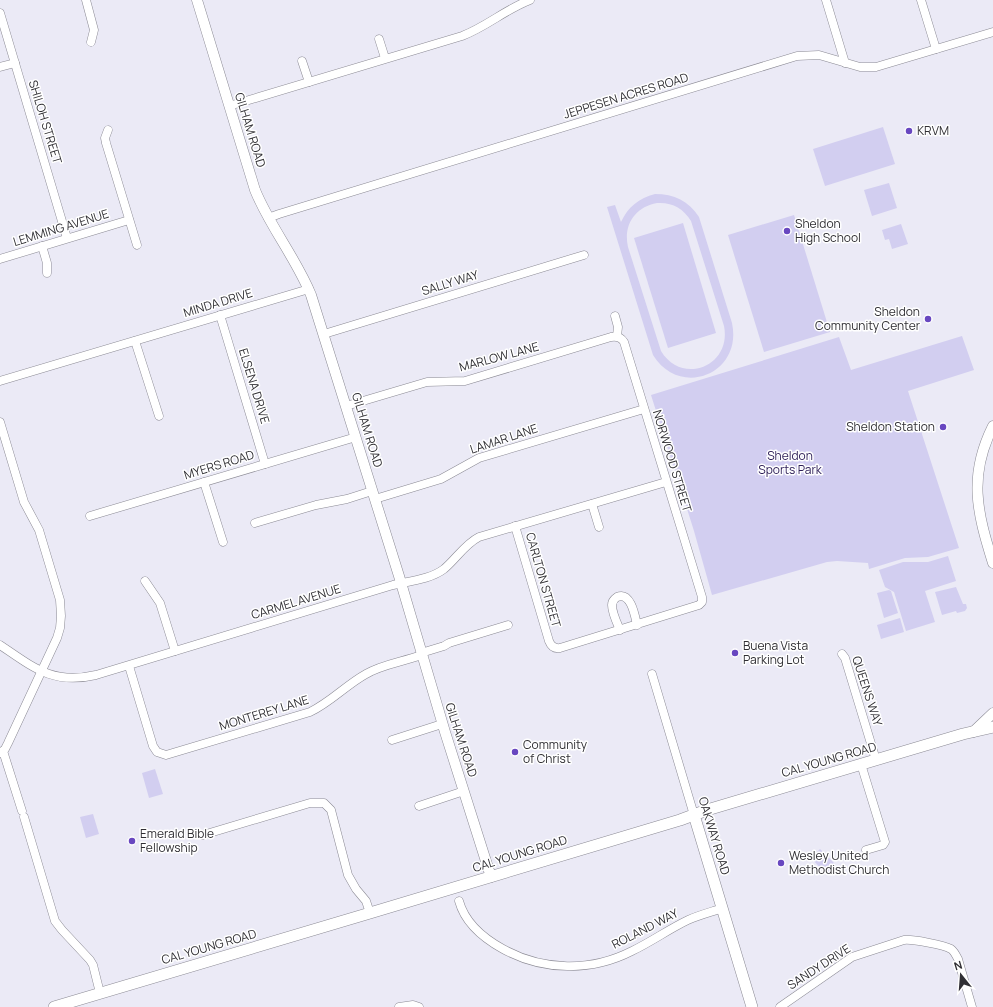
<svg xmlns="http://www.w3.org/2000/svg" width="993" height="1007" font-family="Manrope,sans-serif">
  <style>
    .green { fill: #d2cef0; fill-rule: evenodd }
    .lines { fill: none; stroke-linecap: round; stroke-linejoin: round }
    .minor-casing { stroke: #8b8a94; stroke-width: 9 }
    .tertiary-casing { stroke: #8b8a94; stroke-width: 11 }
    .secondary-casing { stroke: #8b8a94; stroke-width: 12 }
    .minor { stroke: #fff; stroke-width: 8 }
    .tertiary { stroke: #fff; stroke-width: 10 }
    .secondary { stroke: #fff; stroke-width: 11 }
    .poi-dot { fill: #6847c0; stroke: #fff; stroke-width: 1.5 }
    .labels { text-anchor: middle; stroke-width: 3; stroke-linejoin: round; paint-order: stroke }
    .street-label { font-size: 12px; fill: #302f34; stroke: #fff }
    .poi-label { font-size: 12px; fill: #302f34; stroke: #fff; text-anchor: start }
    .park-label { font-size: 12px; fill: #2d1e57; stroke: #fff }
  </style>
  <rect width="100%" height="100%" fill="#ebeaf6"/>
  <g class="green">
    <polygon points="883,127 895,164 825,186 813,149"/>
    <polygon points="889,183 897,208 872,216 864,190"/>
    <path d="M655 194C674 194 689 201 699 217L732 323C743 374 680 399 653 355L607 207 615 205 621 222C628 207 639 198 655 194ZM657 203C672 202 683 208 691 221L724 326C732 366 682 386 661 351L628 247C623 225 635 207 657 203Z"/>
    <polygon points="794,215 830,332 764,352 728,235"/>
    <polygon points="683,223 716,333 668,348 634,238"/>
    <polygon points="901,224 908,244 892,249 889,239 885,240 882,230"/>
    <polygon points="962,336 974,370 908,391 959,548 928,557 905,558 869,569 868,563 837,561 827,562 712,595 694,531 651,395 839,337 851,370"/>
    <polygon points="948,556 956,581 925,591 935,622 906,631 894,592 885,587 879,570 903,562 928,562"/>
    <polygon points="956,587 963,604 966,604 967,608 965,611 957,613 956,611 942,615 935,592"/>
    <polygon points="889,590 891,591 898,613 884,618 877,593"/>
    <polygon points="900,618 904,632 881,639 877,625"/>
    <polygon points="155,769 163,794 149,798 142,773"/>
    <polygon points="93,814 99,834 86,838 80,817"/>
    <polygon points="820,849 836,865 826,874 811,858"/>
  </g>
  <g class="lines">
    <defs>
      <g id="minor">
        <polyline points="86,0 94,30 91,42"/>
        <polyline points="826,0 845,63"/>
        <polyline points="921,0 936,49"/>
        <polyline points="0,13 67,238"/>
        <polyline points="379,39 385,58"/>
        <polyline points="302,61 309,82"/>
        <polyline points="0,67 15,63"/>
        <path d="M229 106 462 36C486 27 506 9 530 0"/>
        <polyline points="108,130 105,138 106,143 137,245"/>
        <polyline points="268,218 279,214 797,56 819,55 860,67 876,67 993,32"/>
        <polyline points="42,246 47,263 47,273"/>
        <polyline points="0,259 129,220"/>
        <polyline points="220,315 265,464"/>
        <polyline points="615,316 618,327 617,336"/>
        <polyline points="324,334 584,255"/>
        <polyline points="135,341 159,416"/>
        <polyline points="0,381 309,289"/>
        <path d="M346 406 427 382 465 381 611 337C617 336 621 337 624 342L702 597V602L699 605 560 648C554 649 551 646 549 641L515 526"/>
        <polyline points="0,422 24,502 39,530 60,600 61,616 60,628 57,638 8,743 5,749 0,753"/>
        <polyline points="204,482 223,542"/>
        <polyline points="375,499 441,479 479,458 644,409"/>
        <polyline points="592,504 599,527"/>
        <polyline points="90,516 356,437"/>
        <polyline points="255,523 316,505 347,499 372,491"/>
        <polyline points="145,581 160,603 175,651"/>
        <path d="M620 630C617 623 612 613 612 605 612 602 614 599 617 597 631 591 635 616 637 625"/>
        <path d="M0 645C34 668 53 685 96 675L393 585C410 581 431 579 444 569 456 559 465 544 479 537L666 482"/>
        <polyline points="421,653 444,646 449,643 508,625"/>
        <polyline points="842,654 845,658 876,760"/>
        <path d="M129 666 153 746 157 752 166 755 310 712C331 702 346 685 366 674 383 664 403 662 421 655"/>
        <polyline points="652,674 694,815"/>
        <polyline points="392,740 442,724"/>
        <polyline points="3,751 22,811"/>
        <polyline points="861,764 885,842 883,845 866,850"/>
        <polyline points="419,806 464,791"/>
        <polyline points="24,817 55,921 62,930 90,960 93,965 100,993"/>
        <polyline points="203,835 310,803 324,803 331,810 348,875 356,889 366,901 370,913"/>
        <path d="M459 901C465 923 483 938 503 949 543 971 591 972 632 951 651 942 669 929 688 920 699 915 711 912 723 908"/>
        <polyline points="399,1007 413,1005 419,1007"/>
        <path d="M780 1007 852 957 904 940C912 939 944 945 951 949 954 951 956 955 958 959L972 1007"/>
      </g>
      <g id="tertiary">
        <path d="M197 0 255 190C270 227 296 258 311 295L399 576 445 732 491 877"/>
        <path d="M993 426C968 476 977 512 993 563"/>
        <polyline points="973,732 993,713"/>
      </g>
      <g id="secondary">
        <polyline points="694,815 752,1007"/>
        <polyline points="54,1007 370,913 680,820 707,810 963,734 993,727"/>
      </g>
    </defs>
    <use href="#minor" class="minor-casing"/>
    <use href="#tertiary" class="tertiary-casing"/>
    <use href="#secondary" class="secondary-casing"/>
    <use href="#minor" class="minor"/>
    <use href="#tertiary" class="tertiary"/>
    <use href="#secondary" class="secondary"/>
  </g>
  <g class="poi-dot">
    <circle cx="909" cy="131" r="4"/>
    <circle cx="787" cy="231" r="4"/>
    <circle cx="928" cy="319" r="4"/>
    <circle cx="943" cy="427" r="4"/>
    <circle cx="735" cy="653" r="4"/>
    <circle cx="515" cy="752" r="4"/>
    <circle cx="132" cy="841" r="4"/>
    <circle cx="781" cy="863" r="4"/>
  </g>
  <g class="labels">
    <g class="street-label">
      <text transform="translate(626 96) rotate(-17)" y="4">JEPPESEN ACRES ROAD</text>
      <text transform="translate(45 122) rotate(73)" y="4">SHILOH STREET</text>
      <text transform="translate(250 130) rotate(73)" y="4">GILHAM ROAD</text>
      <text transform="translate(61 228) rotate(-17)" y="4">LEMMING AVENUE</text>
      <text transform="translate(450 283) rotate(-17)" y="4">SALLY WAY</text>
      <text transform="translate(218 303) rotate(-17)" y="4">MINDA DRIVE</text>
      <text transform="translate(499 357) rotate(-15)" y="4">MARLOW LANE</text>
      <text transform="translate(254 386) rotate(73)" y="4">ELSENA DRIVE</text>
      <text transform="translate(367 430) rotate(73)" y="4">GILHAM ROAD</text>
      <text transform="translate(504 439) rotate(-18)" y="4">LAMAR LANE</text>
      <text transform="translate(672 461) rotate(73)" y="4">NORWOOD STREET</text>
      <text transform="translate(219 465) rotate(-17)" y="4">MYERS ROAD</text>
      <text transform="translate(543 580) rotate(74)" y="4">CARLTON STREET</text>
      <text transform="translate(296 602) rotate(-17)" y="4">CARMEL AVENUE</text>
      <text transform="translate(867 691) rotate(72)" y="4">QUEENS WAY</text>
      <text transform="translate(264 713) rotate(-17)" y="4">MONTEREY LANE</text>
      <text transform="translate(461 740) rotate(72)" y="4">GILHAM ROAD</text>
      <text transform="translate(829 760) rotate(-16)" y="4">CAL YOUNG ROAD</text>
      <text transform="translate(714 836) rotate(73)" y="4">OAKWAY ROAD</text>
      <text transform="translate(520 854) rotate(-17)" y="4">CAL YOUNG ROAD</text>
      <text transform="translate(645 929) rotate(-27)" y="4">ROLAND WAY</text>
      <text transform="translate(209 947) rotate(-16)" y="4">CAL YOUNG ROAD</text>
      <text transform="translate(819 967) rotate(-33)" y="4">SANDY DRIVE</text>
    </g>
    <g class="poi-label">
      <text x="917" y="135">KRVM</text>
      <text x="795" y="228">Sheldon<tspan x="795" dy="14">High School</tspan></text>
      <text x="920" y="316" text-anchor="end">Sheldon<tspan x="920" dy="14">Community Center</tspan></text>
      <text x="935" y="431" text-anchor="end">Sheldon Station</text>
      <text x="743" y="650">Buena Vista<tspan x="743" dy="14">Parking Lot</tspan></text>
      <text x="523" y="749">Community<tspan x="523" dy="14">of Christ</tspan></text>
      <text x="140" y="838">Emerald Bible<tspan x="140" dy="14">Fellowship</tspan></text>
      <text x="789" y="860">Wesley United<tspan x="789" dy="14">Methodist Church</tspan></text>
    </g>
    <g class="park-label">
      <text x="790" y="460">Sheldon<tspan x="790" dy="14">Sports Park</tspan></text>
    </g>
  </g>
  <g transform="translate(961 975) rotate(343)" stroke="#ffffff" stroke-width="3" paint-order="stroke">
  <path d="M0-3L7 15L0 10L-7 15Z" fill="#302f34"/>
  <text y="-6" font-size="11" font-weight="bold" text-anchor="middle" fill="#302f34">N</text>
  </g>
</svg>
